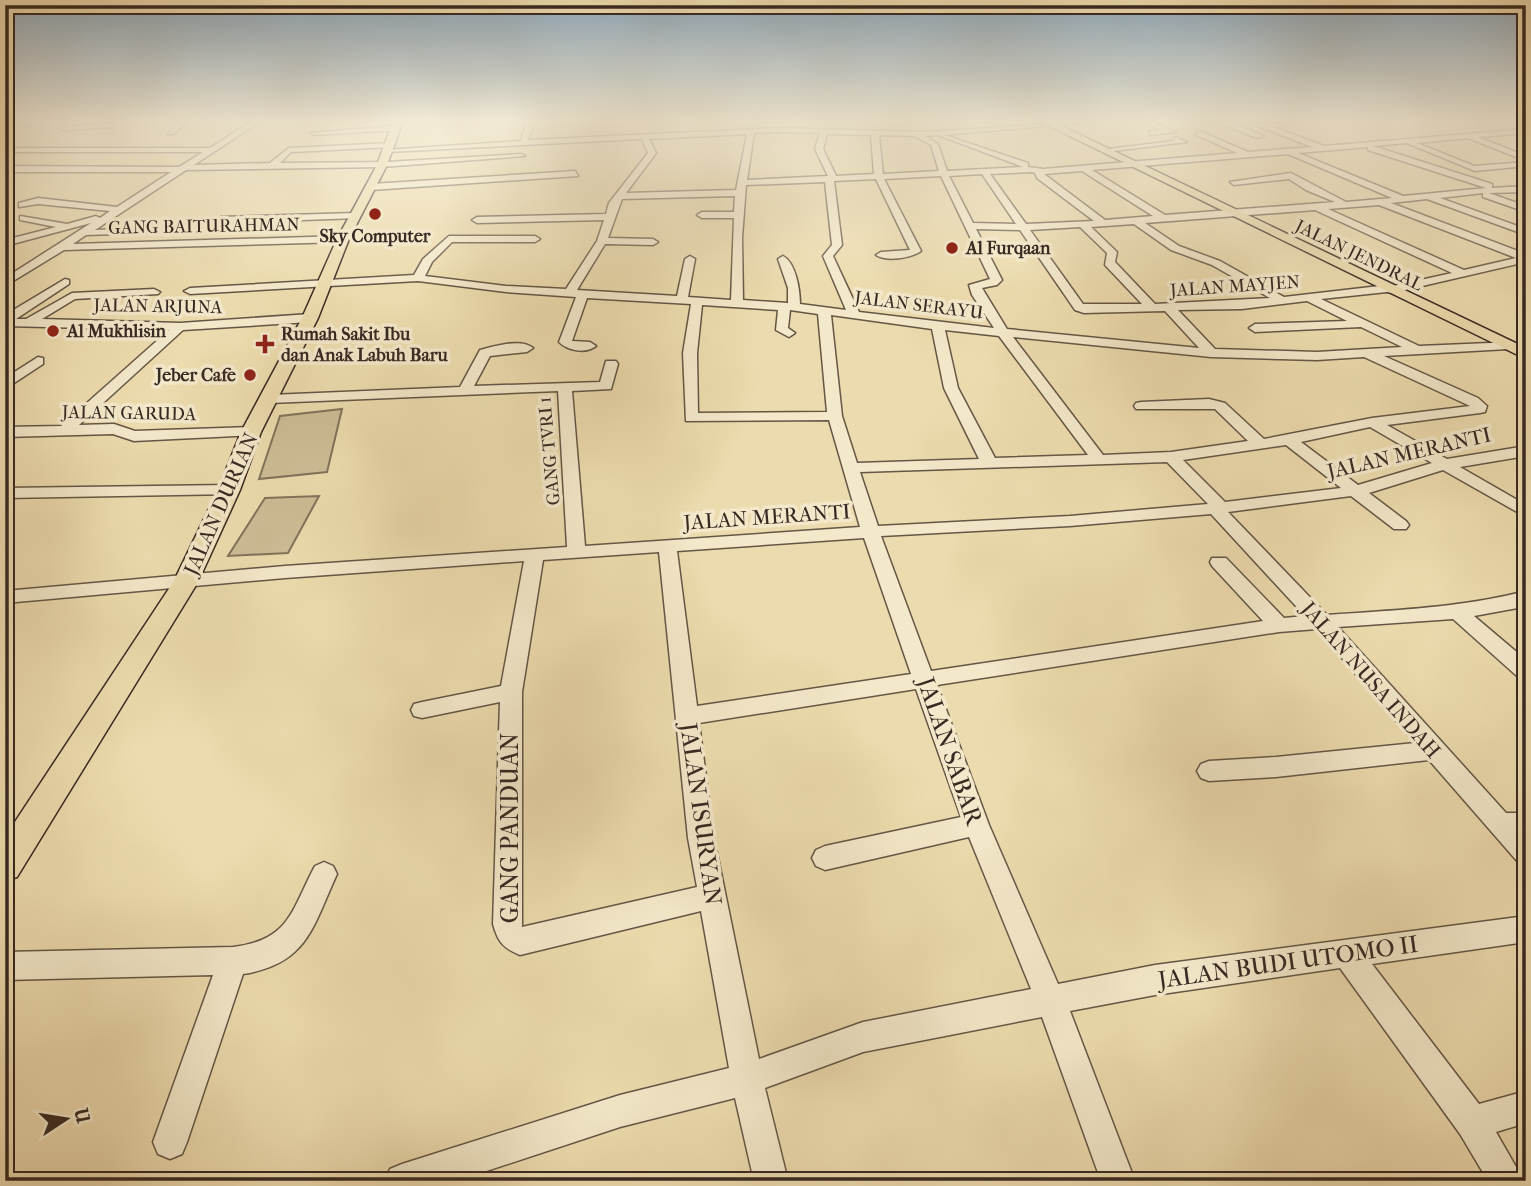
<svg xmlns="http://www.w3.org/2000/svg" width="1531" height="1186" font-family="'IM FELL French Canon',serif">
  <style>
    .green { fill: #cdbd96; stroke: #82735c; stroke-width: 2 }
    .lines { fill: none; stroke-linecap: round; stroke-linejoin: round }
    .minor-casing { stroke: #655646; stroke-width: 3 }
    .major-casing { stroke: #382923; stroke-width: 3 }
    .minor { fill: #f3e8ca; fill-rule: evenodd }
    .major { fill: #ecdbae; fill-rule: evenodd }
    .poi-dot { fill: #8f2418; stroke: #f3e8ca; stroke-width: 2.5 }
    .labels { text-anchor: middle; stroke-width: 7; stroke-linejoin: round; paint-order: stroke }
    .far-street-label { font-size: 18px; fill: #382923; stroke: #f3e8ca }
    .far-poi-label { font-size: 18px; font-weight: bold; fill: #382923; stroke: #f3e8ca; text-anchor: start }
    .street-label { font-size: 21px; fill: #382923; stroke: #f3e8ca }
    .near-street-label { font-size: 24px; fill: #382923; stroke: #f3e8ca }
  </style>
  <rect width="100%" height="100%" fill="#ecdbae"/>
  <filter id="stains"><feTurbulence type="fractalNoise" baseFrequency=".00286" numOctaves="4"/><feColorMatrix values="0 0 0 0 .2 0 0 0 0 .09 0 0 0 0 .02 0 0 0 .5 -.17"/></filter>
  <radialGradient id="worn" r=".72"><stop offset=".6" stop-color="#630" stop-opacity="0"/><stop offset="1" stop-color="#630" stop-opacity=".3"/></radialGradient>
  <g class="green">
    <polygon points="342,409 327,472 259,479 280,416"/>
    <polygon points="319,496 288,553 228,556 265,498"/>
  </g>
  <g class="lines">
    <defs>
      <g id="minor">
        <polygon points="29,121 39,121 25,126"/>
        <polygon points="179,121 187,121 174,134 168,134"/>
        <polygon points="252,121 261,121 194,165 270,163 289,148 391,143 394,147 291,152 280,163 387,162 521,154 525,156 382,167 186,170 95,230 143,228 148,231 147,233 86,235 73,244 343,236 348,239 343,242 64,250 5,286 5,278 91,223 5,246 5,240 56,227 20,220 20,216 67,224 96,216 100,218 110,211 38,204 19,207 19,203 38,198 117,207 171,172 5,172 5,166 179,167 203,152 5,152 5,148 210,148"/>
        <path d="M527 121H535L528 140 778 128 924 132 1099 121 944 135 1028 163V167L1043 169 1237 153 1196 135 1199 131 1248 152 1313 147 1244 121 1264 124 1314 121 1273 127 1324 146 1526 129V133L1478 137 1526 156V161L1468 138 1417 143 1474 166 1526 162V166L1475 171 1407 143 1373 146 1492 184V188L1526 186V192L1489 193 1526 206V212L1483 197V193L1440 198 1526 229V235L1427 199 1391 203 1526 254V262L1392 293 1387 292 1321 299 1419 346 1513 342V348L1508 349 1384 356 1478 398 1487 406 1485 412 1480 413 1387 425 1447 459 1526 446V456L1460 467 1526 505V517L1443 470 1369 493 1406 521 1409 525 1406 529H1394L1351 496 1228 512 1327 615C1394 610 1461 608 1526 591V605L1523 607 1474 616 1526 660V680L1518 677 1453 619 1338 627 1506 813H1526V864L1517 861 1429 760 1276 777 1209 781 1201 778 1197 771 1201 764 1209 761 1276 757 1415 743 1317 629 1279 632 937 685 989 825 1058 984 1155 965 1526 916V942L1372 964 1479 1104 1526 1091V1123L1496 1132 1524 1181H1488L1460 1134 1340 968 1155 995 1070 1011 1135 1181H1101L1042 1017 863 1052 765 1088 788 1181H754L735 1098 620 1127 456 1181H385L390 1169 402 1164 620 1095 729 1068 701 911 520 955C503 948 498 942 493 924L500 702 422 718 414 716 411 710 414 704 422 702 501 686 524 561 285 578 5 603V591L285 566 567 547 558 391 270 403 263 399 270 395 460 387 480 350C495 346 521 338 533 348L527 352 490 356 474 386 600 382 606 361H616L618 364 611 389 572 391 585 546 860 527 829 420 686 421 683 353 691 304 587 298 572 341 590 342 596 346C586 354 568 351 559 342L576 297 506 292 418 281 190 294 184 291 190 288 414 275 423 259 449 236H535L540 239 535 242H452L432 262 425 276 506 286 566 289 597 241 604 220 477 223 472 220 477 217 606 214 609 203 648 153 642 139 388 152 384 150 521 141ZM778 132 820 133 815 149 828 176 747 180 754 133ZM747 134 736 190 626 193 656 153 649 139ZM827 134 871 135 874 174 836 176 823 149ZM879 135 914 136 931 145 939 171 883 174ZM925 136 938 135 1023 167 947 171 938 144ZM1368 147V150L1486 188 1403 196 1298 153ZM1288 154 1392 198 1346 202 1291 173 1230 182 1234 185 1289 179 1306 190 1335 202 1165 215 1092 170ZM1082 171 1153 216 1105 220 1044 174ZM1031 172 1035 173 1037 178 1094 221 1026 224 990 174ZM982 174 1016 224 973 223 949 176ZM941 176 990 279 969 285 972 295 994 328 859 312 833 256 842 245 834 181 876 179 910 250 881 252 876 255C887 262 911 258 921 251L884 179ZM825 182 832 245 823 256 846 310 800 304C800 290 796 263 783 256L778 259 788 288V303L743 300 742 238 746 185ZM735 196 734 212H702L697 215 702 218H734L731 300 688 297 695 259 690 256 685 259 677 296 577 290 605 244 653 245 658 242 653 239 608 238 622 199ZM1379 205 1516 258 1464 270 1328 209ZM1315 210 1452 273 1393 286 1388 285 1284 297 1220 261 1179 246 1145 223ZM1134 224 1171 250 1212 265 1270 298 1155 304 1115 262 1117 252 1091 227ZM1080 227 1107 253 1105 265 1142 304H1083L1030 230ZM976 229 1020 230 1075 310 1084 313 1165 311 1199 348 1007 329 982 288 997 285 1002 280ZM1307 301 1347 321 1255 324 1249 328 1255 332 1361 327 1402 347 1317 352 1215 349 1178 310 1242 309ZM702 305 778 310 776 330 789 337 795 333 788 328 790 310 818 314 827 412 698 413 697 353ZM831 315 932 329 944 388 979 459 857 463 842 416ZM945 330 999 336 1088 455 995 458 958 388ZM1013 337 1211 357 1317 360 1364 357 1470 406 1372 418 1264 439 1225 403 1209 399 1141 402 1136 403 1134 406 1136 409H1215L1248 441 1171 452 1103 455ZM1370 427 1432 463 1358 485 1301 442ZM1286 445 1341 488 1225 502 1183 460ZM1167 462 1208 504 1070 516 878 526 860 472ZM1211 514 1305 616 1284 618 1226 558H1212L1210 562 1212 566 1263 621 931 671 881 536 1070 526ZM864 538 911 674 697 706 677 551ZM659 552 688 838 697 887 522 927V692L543 560ZM916 689 961 817 825 846 816 850 812 858 816 866 825 870 969 837 1031 989 863 1022 759 1059 714 838 699 723Z"/>
        <polygon points="1141,121 1151,121 1176,132 1150,135 1150,131 1161,130"/>
        <polygon points="1215,121 1226,121 1264,136 1257,138"/>
        <polygon points="112,123 115,127 63,130 59,128"/>
        <polygon points="396,126 399,130 314,135 310,133"/>
        <polygon points="1176,137 1187,142 1105,152 1101,150 1173,141"/>
        <polygon points="575,171 578,176 371,190 367,187 371,184"/>
        <polygon points="355,213 358,214 358,218 221,223 216,220 221,217"/>
        <polygon points="65,279 69,280 69,284 16,319 26,319 72,293 154,289 160,292 158,294 75,299 42,319 180,323 310,314 316,318 310,322 183,330 79,425 114,424 135,431 251,427 259,432 256,435 134,441 113,434 5,437 5,427 61,426 169,330 5,326 5,315"/>
        <polygon points="38,357 43,358 43,364 5,389 5,378"/>
        <polygon points="229,485 235,486 237,490 235,494 5,498 5,488"/>
        <path d="M324 862 333 866 337 874C313 926 308 964 243 974L187 1142 182 1154 170 1159 158 1154 153 1142 213 975 5 980V952L233 947C290 940 291 911 315 866Z"/>
      </g>
      <g id="major">
        <polygon points="393,121 403,121 387,165 349,239 318,318 261,432 240,490 198,582 17,877 5,881 5,837 174,581 218,490 241,432 302,318 337,239 377,165"/>
        <polygon points="1039,121 1051,121 1526,348 1526,359"/>
      </g>
    </defs>
    <use href="#minor" class="minor-casing"/>
    <use href="#major" class="major-casing"/>
    <use href="#minor" class="minor"/>
    <use href="#major" class="major"/>
  </g>
  <linearGradient id="sky" x2="0" y2="1"><stop stop-color="#91abbe"/><stop offset="0.42" stop-color="#f6efdb"/><stop offset="1" stop-color="#f6efdb" stop-opacity="0"/></linearGradient>
  <rect width="1531" height="287" fill="url(#sky)"/>
  <g class="poi-dot">
    <circle cx="375" cy="214" r="7"/>
    <circle cx="952" cy="248" r="7"/>
    <circle cx="53" cy="331" r="7"/>
    <path d="M261.5 333.5h7v7h7v7h-7v7h-7v-7h-7v-7h7z"/>
    <circle cx="250" cy="375" r="7"/>
  </g>
  <g class="labels">
    <g class="far-street-label">
      <text transform="translate(204 226) rotate(-1)" y="6">GANG BAITURAHMAN</text>
      <text transform="translate(1359 255) rotate(26)" y="6">JALAN JENDRAL</text>
      <text transform="translate(1235 286) rotate(-4)" y="6">JALAN MAYJEN</text>
      <text transform="translate(919 305) rotate(7)" y="6">JALAN SERAYU</text>
      <text transform="translate(158 306) rotate(1)" y="6">JALAN ARJUNA</text>
      <text transform="translate(129 413) rotate(1)" y="6">JALAN GARUDA</text>
      <text transform="translate(549 451) rotate(-95)" y="6">GANG TVRI 1</text>
    </g>
    <g class="far-poi-label">
      <text x="375" y="242" text-anchor="middle">Sky Computer</text>
      <text x="966" y="254">Al Furqaan</text>
      <text x="67" y="337">Al Mukhlisin</text>
      <text x="281" y="340">Rumah Sakit Ibu<tspan x="281" dy="21">dan Anak Labuh Baru</tspan></text>
      <text x="236" y="381" text-anchor="end">Jeber Cafe</text>
    </g>
    <g class="street-label">
      <text transform="translate(1409 453) rotate(-13)" y="7">JALAN MERANTI</text>
      <text transform="translate(221 504) rotate(-66)" y="7">JALAN DURIAN</text>
      <text transform="translate(767 517) rotate(-4)" y="7">JALAN MERANTI</text>
      <text transform="translate(1371 680) rotate(49)" y="7">JALAN NUSA INDAH</text>
    </g>
    <g class="near-street-label">
      <text transform="translate(950 751) rotate(71)" y="8">JALAN SABAR</text>
      <text transform="translate(701 814) rotate(82)" y="8">JALAN ISURYAN</text>
      <text transform="translate(510 828) rotate(-90)" y="8">GANG PANDUAN</text>
      <text transform="translate(1288 962) rotate(-8)" y="8">JALAN BUDI UTOMO II</text>
    </g>
  </g>
  <rect width="1531" height="1186" fill="none" stroke="#ecdbae" stroke-width="28"/>
  <rect x="7" y="7" width="1517" height="1172" fill="none" stroke="#382923" stroke-width="3.5"/>
  <rect x="14" y="14" width="1503" height="1158" fill="none" stroke="#382923" stroke-width="2"/>
  <g transform="translate(66 1119) rotate(78)" stroke="#f3e8ca" stroke-width="5" paint-order="stroke">
  <path d="M0-5L12 26L0 18L-12 26Z" fill="#382923"/>
  <text y="-10" font-size="19" font-weight="bold" text-anchor="middle" fill="#382923">U</text>
  </g>
  <rect width="100%" height="100%" filter="url(#stains)"/>
  <rect width="100%" height="100%" fill="url(#worn)"/>
</svg>
